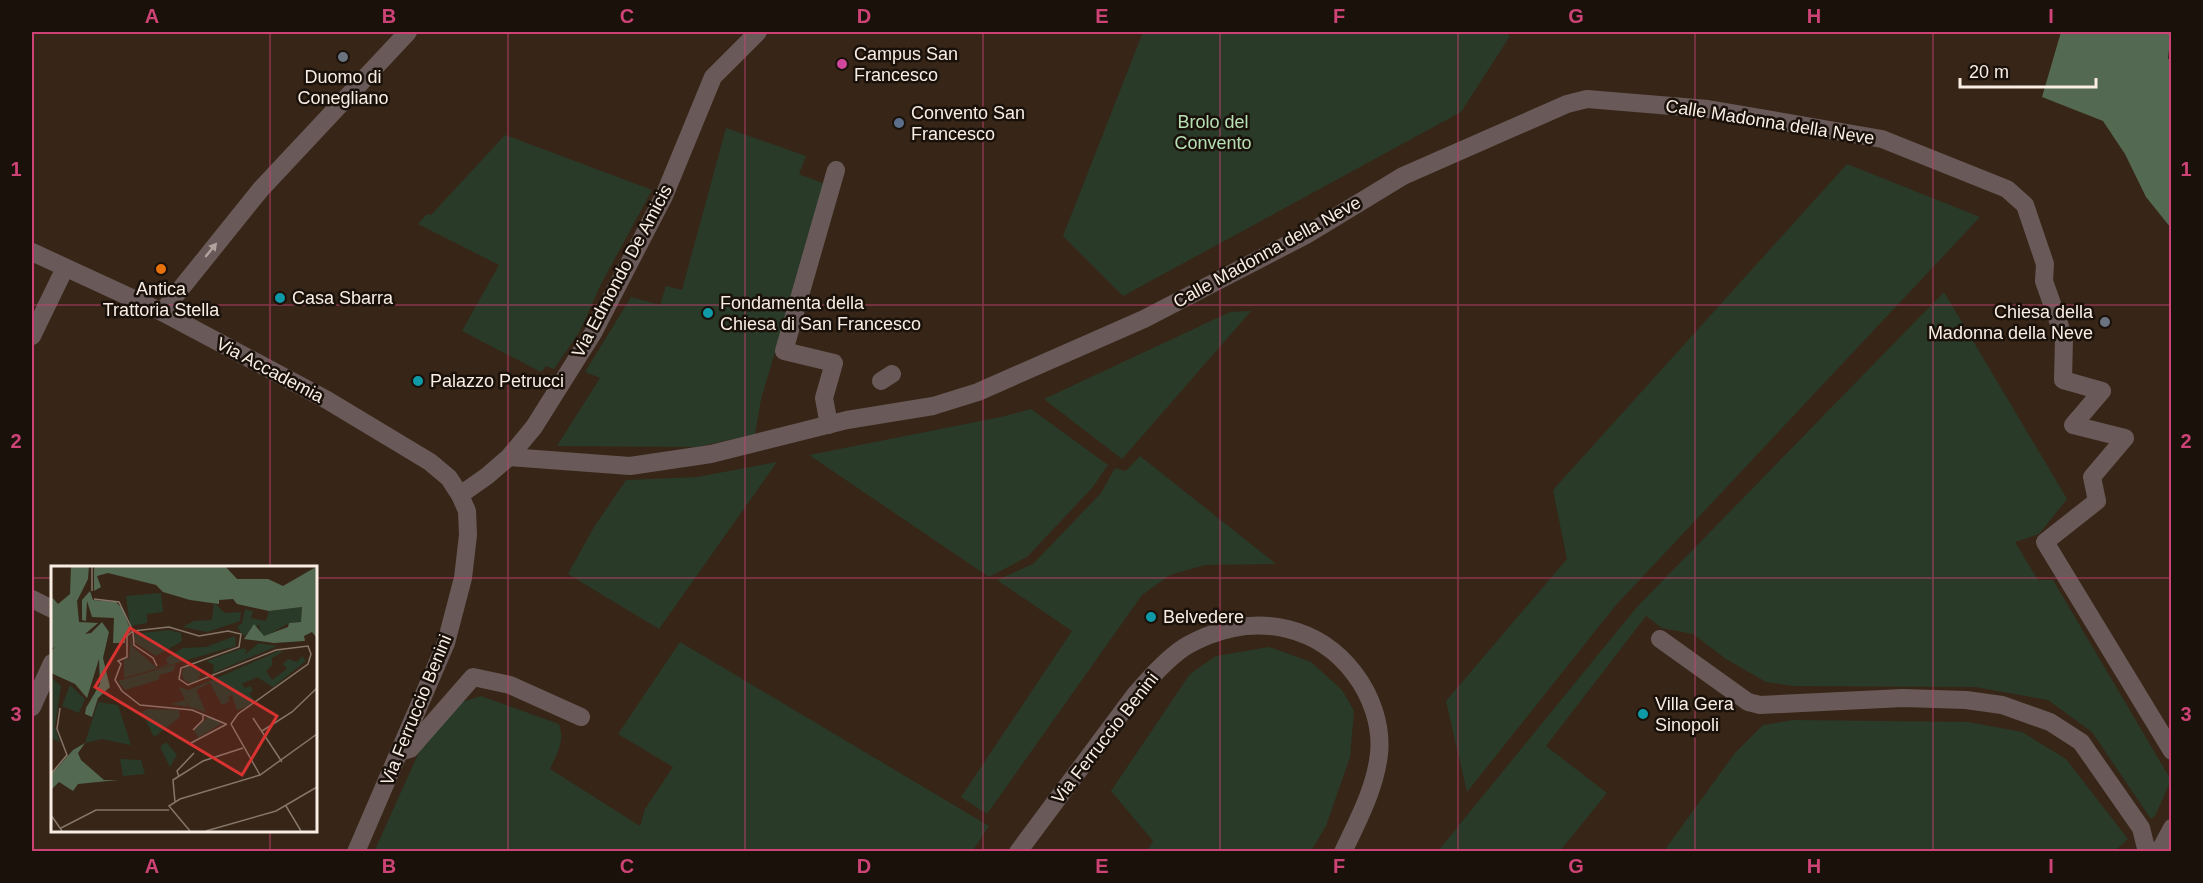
<svg xmlns="http://www.w3.org/2000/svg" width="2203" height="883" font-family="Arial,sans-serif">
  <style>
    .green { fill: #293a28 }
    .forest { fill: #536952 }
    .lines { fill: none; stroke-linecap: round; stroke-linejoin: round }
    .lane { stroke: #695a59; stroke-width: 18 }
    .street { stroke: #695a59; stroke-width: 18 }
    .oneway { fill: #b1a49e }
    .grid { fill: none; stroke: #cd4376; stroke-width: 1.5; stroke-opacity: 0.55 }
    .worship-dot { fill: #6b7280; stroke: #19110a; stroke-width: 2 }
    .hotel-dot { fill: #d1479c; stroke: #19110a; stroke-width: 2 }
    .service-dot { fill: #5c6f8a; stroke: #19110a; stroke-width: 2 }
    .food-dot { fill: #e8710a; stroke: #19110a; stroke-width: 2 }
    .culture-dot { fill: #0f9aa8; stroke: #19110a; stroke-width: 2 }
    .labels { text-anchor: middle; stroke-width: 5; stroke-linejoin: round; paint-order: stroke }
    .poi-label { font-size: 18px; fill: #f9ede4; stroke: #19110a; text-anchor: start }
    .park-label { font-size: 18px; fill: #b6e0b4; stroke: #19110a }
    .street-label { font-size: 18px; fill: #f9ede4; stroke: #19110a }
    .inset-road { fill: none; stroke: #857669; stroke-width: 1.5 }
    .view { fill: #d83231; fill-opacity: 0.15; stroke: #d83231; stroke-width: 3 }
    .inset-edge { fill: none; stroke: #f9ede4; stroke-width: 3 }
    .neatline { fill: none; stroke: #cd4376; stroke-width: 2 }
    .grid-label { font-size: 20px; text-anchor: middle; font-weight: bold; fill: #cd4376 }
  </style>
  <rect width="100%" height="100%" fill="#372617"/>
  <g class="green">
    <polygon points="1143,32 1504,32 1510,36 1461,112 1123,296 1063,236"/>
    <polygon points="726,128 806,156 799,174 825,184 761,399 755,434 697,447 557,446 600,378 585,372 631,297 660,305 666,286 682,290"/>
    <polygon points="505,135 652,190 600,286 580,331 554,369 546,366 541,372 462,331 499,265 418,224 427,214 431,215"/>
    <polygon points="1847,164 1980,217 1616,605 1467,792 1446,701 1567,559 1553,490"/>
    <polygon points="1944,292 2067,499 2039,534 2015,542 2038,580 2053,580 2171,780 2155,816 2151,819 2092,732 2048,700 1975,687 1793,686 1766,682 1726,659 1693,634 1662,628 1646,616 1546,746 1607,793 1560,851 1438,851 1636,608"/>
    <polygon points="1251,311 1122,459 1044,399 1230,312"/>
    <polygon points="1031,409 1108,465 1092,488 1027,557 989,577 809,455 1001,417"/>
    <polygon points="1140,456 1276,564 1205,565 1170,575 1142,595 987,814 961,797 1072,631 997,580 1033,564 1101,493 1115,468 1126,471"/>
    <polygon points="777,462 659,629 568,574 594,527 626,480 697,477"/>
    <path d="M680 642 989 826 972 852H374L419 752 462 702 481 696 559 724C565 742 557 753 550 769L640 826 645 809 673 767 618 734Z"/>
    <polygon points="1269,647 1311,662 1342,690 1354,711 1350,757 1326,826 1311,851 1147,851 1153,841 1111,791 1190,674 1216,656"/>
    <polygon points="1793,720 1968,722 2022,732 2066,759 2128,839 2114,852 1664,851 1735,753 1763,725"/>
  </g>
  <polygon class="forest" points="2061,32 2171,32 2168,58 2172,65 2171,228 2146,197 2125,154 2103,121 2042,97"/>
  <g class="lines">
    <g class="lane">
      <polyline points="1660,639 1748,702 1760,705 1903,698 1966,700 2002,705 2050,722 2081,742 2141,828 2147,852"/>
      <polyline points="400,752 410,749 473,677 510,685 581,717"/>
    </g>
    <g class="street">
      <polyline points="32,252 162,312 327,400 430,462 449,478 460,495 467,511 468,535 463,578 446,643 356,852"/>
      <polyline points="162,312 261,189 408,32"/>
      <polyline points="32,336 65,268"/>
      <polyline points="881,381 892,374"/>
      <polyline points="829,425 824,398 834,363 784,351 836,170"/>
      <polyline points="509,457 630,466 711,454 847,420 933,406 978,392 1144,319 1306,235 1403,176 1567,104 1587,99 1708,109 1882,139 2007,189 2025,205 2045,264 2044,281 2064,338 2063,380 2102,391 2073,425 2125,438 2092,477 2097,501 2045,542 2172,751"/>
      <polyline points="460,495 487,476 509,457 534,427 593,333 664,196 713,77 758,32"/>
      <polyline points="32,599 52,609"/>
      <polyline points="32,707 52,663"/>
      <path d="M1018 852 1134 696C1148 680 1162 664 1179 651 1188 644 1198 640 1207 636 1261 614 1319 627 1354 673 1371 695 1382 725 1379 754 1375 789 1358 820 1343 852"/>
      <polyline points="2159,852 2172,828"/>
    </g>
  </g>
  <defs><path id="oneway-solid" d="M-6-.8H1V-3.2L6.5 0L1 3.2V.8H-6Z" transform="scale(1.5)"/></defs>
  <use class="oneway" href="#oneway-solid" transform="translate(211 250) rotate(-51)"/>
  <path class="grid" d="M270 32V568M508 32V852M745 32V852M983 32V852M1220 32V852M1458 32V852M1695 32V852M1933 32V852M32 305H2172M32 578H52M315 578H2172M270 830V852"/>
  <g class="worship-dot">
    <circle cx="343" cy="57" r="6"/>
    <circle cx="2105" cy="322" r="6"/>
  </g>
  <circle class="hotel-dot" cx="842" cy="64" r="6"/>
  <circle class="service-dot" cx="899" cy="123" r="6"/>
  <circle class="food-dot" cx="161" cy="269" r="6"/>
  <g class="culture-dot">
    <circle cx="280" cy="298" r="6"/>
    <circle cx="708" cy="313" r="6"/>
    <circle cx="418" cy="381" r="6"/>
    <circle cx="1151" cy="617" r="6"/>
    <circle cx="1643" cy="714" r="6"/>
  </g>
  <g class="labels">
    <g class="poi-label">
      <text x="854" y="60">Campus San<tspan x="854" dy="21">Francesco</tspan></text>
      <text x="343" y="83" text-anchor="middle">Duomo di<tspan x="343" dy="21">Conegliano</tspan></text>
      <text x="911" y="119">Convento San<tspan x="911" dy="21">Francesco</tspan></text>
      <text x="161" y="295" text-anchor="middle">Antica<tspan x="161" dy="21">Trattoria Stella</tspan></text>
      <text x="292" y="304">Casa Sbarra</text>
      <text x="720" y="309">Fondamenta della<tspan x="720" dy="21">Chiesa di San Francesco</tspan></text>
      <text x="2093" y="318" text-anchor="end">Chiesa della<tspan x="2093" dy="21">Madonna della Neve</tspan></text>
      <text x="430" y="387">Palazzo Petrucci</text>
      <text x="1163" y="623">Belvedere</text>
      <text x="1655" y="710">Villa Gera<tspan x="1655" dy="21">Sinopoli</tspan></text>
    </g>
    <g class="park-label">
      <text x="1213" y="128">Brolo del<tspan x="1213" dy="21">Convento</tspan></text>
    </g>
    <g class="street-label">
      <text transform="translate(1770 122) rotate(9)" y="6">Calle Madonna della Neve</text>
      <text transform="translate(1267 252) rotate(-29)" y="6">Calle Madonna della Neve</text>
      <text transform="translate(622 271) rotate(-62)" y="6">Via Edmondo De Amicis</text>
      <text transform="translate(270 370) rotate(28)" y="6">Via Accademia</text>
      <text transform="translate(416 710) rotate(-68)" y="6">Via Ferruccio Benini</text>
      <text transform="translate(1105 738) rotate(-52)" y="6">Via Ferruccio Benini</text>
    </g>
  </g>
  <g transform="translate(51 566)">
    <rect width="266" height="266" fill="#372617"/>
    <path d="M110 27 112 46 96 48V57L79 60 75 30ZM163 37 174 47 190 46 189 55 156 66 132 61 143 55 161 54ZM251 41 250 56 238 57 215 70 210 69 208 59 193 70 186 61 191 57 194 43 202 45 200 52 215 55 218 45ZM118 64 130 67 131 75 105 90 83 76 82 68ZM80 69 82 81 106 102 117 98 115 92 132 82 155 81 184 70 185 80 73 112V93L78 92ZM208 77 226 80 162 107 163 99 155 95 192 82 196 84 193 89ZM228 85H233L221 92V99L215 105 221 114 236 103 232 98 237 93 246 96 251 90 255 95 222 121 206 111 191 118 194 122 200 120 202 125 198 127 204 135 193 142 186 144 181 129 177 131 179 135 171 139 159 117 145 124 155 146 138 141 134 133 137 141 120 138 134 134 128 121 138 124ZM125 98 122 105 109 109 107 114 74 124 67 115ZM131 108a9 9 0 1 1 18 0a9 9 0 1 1-18 0ZM0 111 10 120 4 161 9 176 0 172ZM19 119 34 133 28 147 11 140ZM47 136 67 139 80 179 51 173 34 177ZM98 143 128 144 129 151 103 171 91 146ZM158 150 171 157 147 172 143 164ZM115 176 126 189 119 201 109 181ZM69 193 90 194 94 208 72 210Z" fill="#293a28"/>
    <path d="M20 0H38L37 13 26 35 28 56 47 57 34 68 40 67 51 56 58 66 52 92 59 121 47 132 41 151 34 148 35 142 49 118 48 93 36 132 24 118 0 107V85L4 81 0 83V30L7 38 19 28ZM43 0H174L186 13H217L232 20 265 1V71L261 66 253 70 254 75 223 77 193 73 203 58 213 70 237 61 238 57 250 56 251 41 218 45 186 38 182 33 168 34V38L139 34 112 26 105 19 57 7 46 10 50 21 43 25ZM39 25 42 34 65 36 71 42 80 65 74 69V77H62L63 52 41 51 36 35 35 55 31 54V34ZM34 177 27 187 30 194 53 214H67L27 218 22 225 8 216 0 224V209L22 184Z" fill="#536952"/>
    <path class="inset-road" d="M41 0V25M43 33 68 36 82 65M82 65 118 61 148 70 177 65 190 68 188 81 130 102 128 113 137 119 225 84 257 80 260 88 257 98 187 148 180 158M82 65 76 70V91L67 95 70 98 64 114 71 125 89 139 141 144 175 158M82 66 83 79 102 92 106 100M202 152 231 196M180 158 209 209M142 164 152 154V148M211 165 241 146 266 122M140 177 176 158M0 208 16 189 6 163 9 142M128 211 126 205 143 187M124 236 122 214 152 195 192 182M235 240 250 265M0 249 11 265M10 262 45 244H118M139 265 118 240 129 233 209 209 266 168M155 265 225 245 266 221"/>
    <path class="view" d="M79 62 226 150 191 209 44 121Z"/>
    <rect width="266" height="266" class="inset-edge"/>
  </g>
  <rect width="2203" height="883" fill="none" stroke="#19110a" stroke-width="66"/>
  <path d="M1960 78v9h136v-9" fill="none" stroke="#f9ede4" stroke-width="3"/>
  <text x="1969" y="78" font-size="18" fill="#f9ede4" stroke="#19110a" stroke-width="4.5" paint-order="stroke">20 m</text>
  <rect x="33" y="33" width="2137" height="817" class="neatline"/>
  <g class="grid-label">
    <text x="152" y="23">A</text>
    <text x="389" y="23">B</text>
    <text x="627" y="23">C</text>
    <text x="864" y="23">D</text>
    <text x="1102" y="23">E</text>
    <text x="1339" y="23">F</text>
    <text x="1576" y="23">G</text>
    <text x="1814" y="23">H</text>
    <text x="2051" y="23">I</text>
    <text x="16" y="176">1</text>
    <text x="2186" y="176">1</text>
    <text x="16" y="448">2</text>
    <text x="2186" y="448">2</text>
    <text x="16" y="721">3</text>
    <text x="2186" y="721">3</text>
    <text x="152" y="873">A</text>
    <text x="389" y="873">B</text>
    <text x="627" y="873">C</text>
    <text x="864" y="873">D</text>
    <text x="1102" y="873">E</text>
    <text x="1339" y="873">F</text>
    <text x="1576" y="873">G</text>
    <text x="1814" y="873">H</text>
    <text x="2051" y="873">I</text>
  </g>
</svg>
